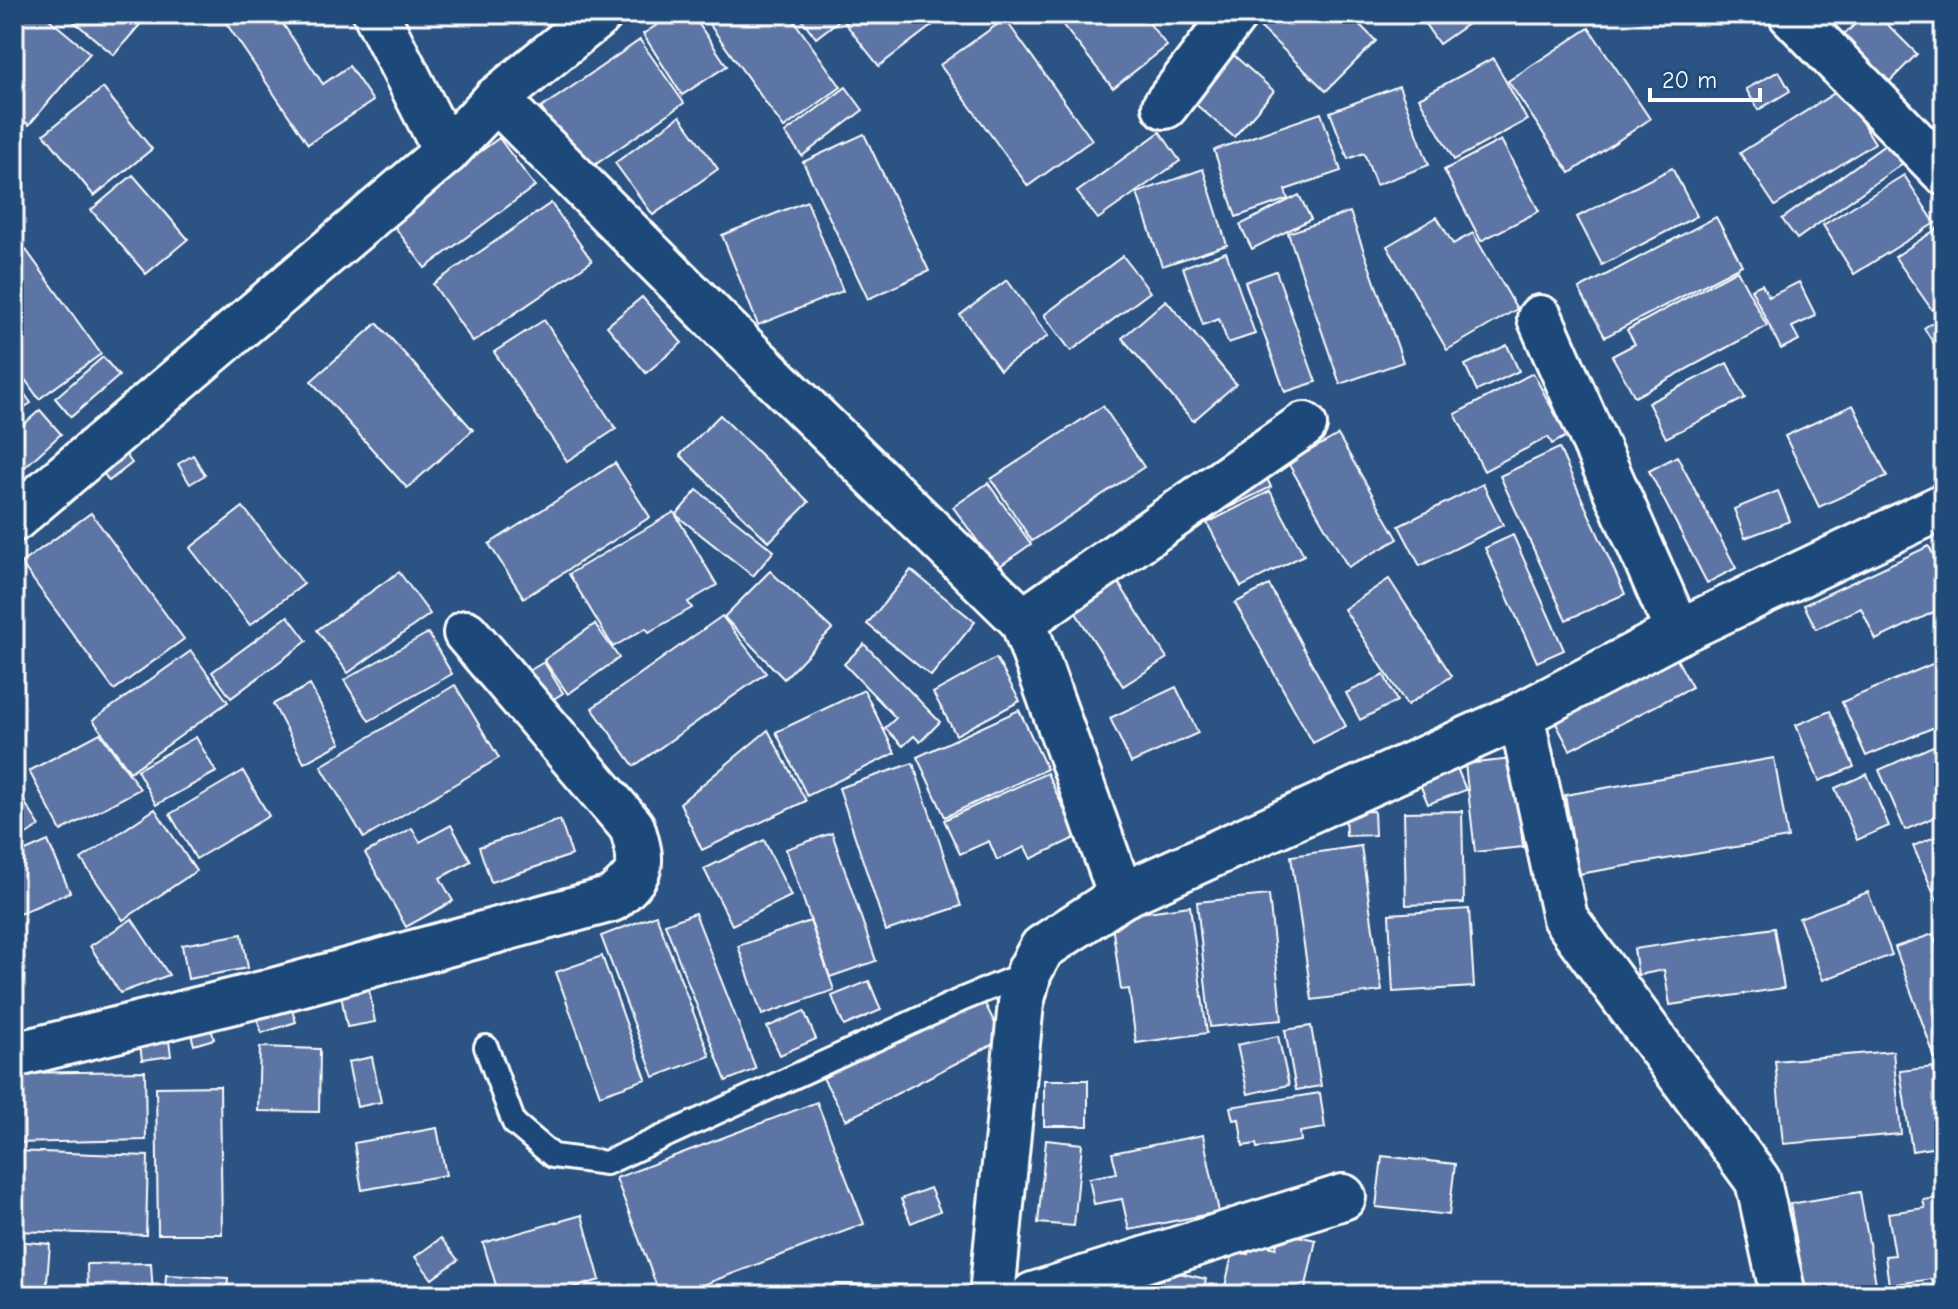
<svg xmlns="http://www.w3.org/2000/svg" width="1958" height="1309" font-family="'Comic Neue',sans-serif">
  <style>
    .building { fill: #5d75a5; stroke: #fff; stroke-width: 2 }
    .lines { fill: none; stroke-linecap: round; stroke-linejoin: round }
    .service-casing { stroke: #fff; stroke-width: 28 }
    .minor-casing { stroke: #fff; stroke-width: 50 }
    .service { stroke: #1f4a7a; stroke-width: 22 }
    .minor { stroke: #1f4a7a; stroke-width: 44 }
  </style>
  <rect width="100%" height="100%" fill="#2b5383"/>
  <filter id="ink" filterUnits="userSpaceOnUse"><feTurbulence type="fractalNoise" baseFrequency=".0125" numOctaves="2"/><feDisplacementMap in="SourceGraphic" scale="16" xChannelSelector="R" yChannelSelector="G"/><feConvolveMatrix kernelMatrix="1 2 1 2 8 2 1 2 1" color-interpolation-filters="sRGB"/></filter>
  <g filter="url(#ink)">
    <g class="building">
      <polygon points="14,14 43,14 90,53 29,125 14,112"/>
      <polygon points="65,14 149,14 114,55"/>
      <polygon points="220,14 297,14 283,24 323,84 349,66 373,101 308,144"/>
      <polygon points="674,14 692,14 727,66 682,95 643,34"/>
      <polygon points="702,14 789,14 841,87 784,128"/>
      <polygon points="798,14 847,14 816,38"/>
      <polygon points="857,14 947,14 879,66 845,23"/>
      <polygon points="1054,14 1142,14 1167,46 1113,88"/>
      <polygon points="1273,14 1349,14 1376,41 1326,91 1260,27"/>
      <polygon points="1418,14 1482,14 1439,44"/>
      <polygon points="1865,14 1877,14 1917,54 1886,85 1841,38"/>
      <polygon points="1005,19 1092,140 1028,186 940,65"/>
      <polygon points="1589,28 1650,119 1570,173 1508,81"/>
      <polygon points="640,40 684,103 586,171 541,108"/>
      <polygon points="1228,50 1274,91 1234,137 1187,97"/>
      <polygon points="1493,58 1527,120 1454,160 1419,98"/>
      <polygon points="1779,71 1790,91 1758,110 1746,89"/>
      <polygon points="1399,86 1429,165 1376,185 1364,153 1348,159 1330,112"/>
      <polygon points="846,87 863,110 802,156 785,133"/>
      <polygon points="103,88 152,149 94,196 44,134"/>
      <polygon points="1841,89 1875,143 1775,206 1740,153"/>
      <polygon points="1321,113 1341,171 1285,190 1288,199 1236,217 1214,150"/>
      <polygon points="680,116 718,169 653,215 615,163"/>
      <polygon points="1160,132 1180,161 1098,219 1077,192"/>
      <polygon points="864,134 929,271 868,299 803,162"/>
      <polygon points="499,138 535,186 425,268 389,219"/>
      <polygon points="1501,140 1539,211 1481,241 1444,170"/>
      <polygon points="1892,140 1907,160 1797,239 1782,219"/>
      <polygon points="1672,168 1697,216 1602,265 1577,217"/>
      <polygon points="1203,169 1227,245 1162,266 1137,193"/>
      <polygon points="133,175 188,239 146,274 91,210"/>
      <polygon points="1904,175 1935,223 1854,274 1823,225"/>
      <polygon points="1299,195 1311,219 1252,249 1240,225"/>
      <polygon points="807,201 843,291 758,325 722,235"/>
      <polygon points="551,203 592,261 473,342 433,284"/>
      <polygon points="1350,212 1403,362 1340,384 1288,233"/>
      <polygon points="1437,217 1453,244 1473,233 1517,309 1447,350 1387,246"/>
      <polygon points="1716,217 1742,265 1605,337 1579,289"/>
      <polygon points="1944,224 1944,302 1932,310 1895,257"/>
      <polygon points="14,233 101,354 39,399 14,364"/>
      <polygon points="1226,252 1255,334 1228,343 1219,319 1203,325 1183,267"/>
      <polygon points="1123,256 1150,292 1071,351 1044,315"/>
      <polygon points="1737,270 1767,326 1635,397 1612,356 1635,344 1627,330"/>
      <polygon points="1276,271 1316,382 1285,392 1245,282"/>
      <polygon points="1007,280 1048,336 1000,370 960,315"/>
      <polygon points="1799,282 1816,316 1792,327 1799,340 1781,349 1751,289 1762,284 1769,297"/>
      <polygon points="642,297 682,343 646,373 607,326"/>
      <polygon points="1166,300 1236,384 1193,421 1122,338"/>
      <polygon points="1944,315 1944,358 1943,358 1924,328"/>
      <polygon points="544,320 616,429 567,461 494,352"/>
      <polygon points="377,323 473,430 407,488 311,381"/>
      <polygon points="1507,345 1519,371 1477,391 1465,365"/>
      <polygon points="103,357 119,376 71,417 55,398"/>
      <polygon points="1727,363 1745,398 1666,438 1648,403"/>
      <polygon points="1533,373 1567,436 1552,444 1548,437 1484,471 1455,414"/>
      <polygon points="14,379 31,403 14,414"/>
      <polygon points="1853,405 1887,476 1819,507 1785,436"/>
      <polygon points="1103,406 1144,467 1032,541 991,479"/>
      <polygon points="40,410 61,434 14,477 14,433"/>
      <polygon points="720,415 809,502 769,542 680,455"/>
      <polygon points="1338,435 1398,539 1348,567 1288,463"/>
      <polygon points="120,447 132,463 109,481 97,464"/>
      <polygon points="1559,448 1625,594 1566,620 1500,476"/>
      <polygon points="193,455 205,475 190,484 178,464"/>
      <polygon points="1677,456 1736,568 1707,583 1649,471"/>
      <polygon points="615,463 650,517 524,598 489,544"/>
      <polygon points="1261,466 1271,487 1228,508 1217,487"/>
      <polygon points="988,483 1031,544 997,568 953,507"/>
      <polygon points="1483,484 1503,525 1420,566 1399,526"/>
      <polygon points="697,490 774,551 753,576 676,515"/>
      <polygon points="1270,491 1304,555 1241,587 1207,523"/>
      <polygon points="1778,491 1790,521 1745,538 1734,509"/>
      <polygon points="243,507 304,584 250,625 190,548"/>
      <polygon points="674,512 717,585 688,602 692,608 649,632 646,628 613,647 569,574"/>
      <polygon points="91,513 184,639 114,690 21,563"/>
      <polygon points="1513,535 1564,650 1537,662 1485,548"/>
      <polygon points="1929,546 1944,578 1944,607 1876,640 1861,608 1816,629 1804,605"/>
      <polygon points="911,570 975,622 931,676 867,624"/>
      <polygon points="770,571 832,629 784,679 724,617"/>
      <polygon points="399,572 430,614 348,673 317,630"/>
      <polygon points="1116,579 1167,658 1123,686 1072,607"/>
      <polygon points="1389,579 1452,676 1407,705 1344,609"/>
      <polygon points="1269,585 1346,726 1313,743 1235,603"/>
      <polygon points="288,616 307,641 231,698 212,672"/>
      <polygon points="722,616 766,673 634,766 592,708"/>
      <polygon points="595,624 619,658 568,694 544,660"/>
      <polygon points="428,633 452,674 369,721 344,680"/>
      <polygon points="864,644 940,722 920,742 914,736 903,746 885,728 896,718 844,664"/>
      <polygon points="191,651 228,702 130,772 93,720"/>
      <polygon points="1673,652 1692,687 1570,750 1552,716"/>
      <polygon points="996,658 1020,701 956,735 933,693"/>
      <polygon points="1944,659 1944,723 1866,756 1842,702"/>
      <polygon points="544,662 563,693 541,707 522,675"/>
      <polygon points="1384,675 1397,701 1360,720 1346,693"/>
      <polygon points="310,685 341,743 304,763 273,704"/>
      <polygon points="455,685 499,758 364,838 321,766"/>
      <polygon points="1176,687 1198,733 1131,763 1110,718"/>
      <polygon points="864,690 895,753 807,796 776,732"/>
      <polygon points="1019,710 1047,769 945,817 917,757"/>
      <polygon points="1830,711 1854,767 1819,781 1796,725"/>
      <polygon points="768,730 806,801 702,850 680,803"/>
      <polygon points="100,733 140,789 61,831 29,771"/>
      <polygon points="196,737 216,772 156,805 137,770"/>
      <polygon points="1944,741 1944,813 1905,830 1879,770"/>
      <polygon points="1774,758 1788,838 1579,874 1565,795"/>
      <polygon points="1513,759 1523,847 1475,852 1465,764"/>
      <polygon points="913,763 961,906 886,931 839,788"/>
      <polygon points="1457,768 1466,790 1428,804 1419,782"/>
      <polygon points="243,771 269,816 196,859 170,814"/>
      <polygon points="1047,773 1077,837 1031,859 1025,847 997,860 989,841 960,854 944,820"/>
      <polygon points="1867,774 1889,826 1857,840 1835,788"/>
      <polygon points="14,786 40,826 14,843"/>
      <polygon points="155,809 196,871 123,920 81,859"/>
      <polygon points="1374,811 1375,835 1346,836 1345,812"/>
      <polygon points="1462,811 1464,903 1406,905 1404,812"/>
      <polygon points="560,820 572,855 491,882 479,847"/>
      <polygon points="451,825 471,861 440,878 453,901 406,927 365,853 412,828 420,842"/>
      <polygon points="832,833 876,961 830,977 786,849"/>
      <polygon points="1944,833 1944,903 1939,905 1913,846"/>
      <polygon points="764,840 791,896 732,925 704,869"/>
      <polygon points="48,841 70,892 14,916 14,856"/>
      <polygon points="1361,846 1382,991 1312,1000 1291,856"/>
      <polygon points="1868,892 1892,955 1823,980 1799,918"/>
      <polygon points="1269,895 1282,1020 1210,1027 1197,902"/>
      <polygon points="1190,906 1207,1033 1136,1043 1129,989 1121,990 1111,917"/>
      <polygon points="1469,909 1474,987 1393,992 1389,914"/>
      <polygon points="695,913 756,1069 726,1081 665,924"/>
      <polygon points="656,915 710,1056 654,1077 601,936"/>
      <polygon points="132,919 169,975 120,993 90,946"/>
      <polygon points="810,921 834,990 762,1015 738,946"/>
      <polygon points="1774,928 1784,988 1670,1005 1664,970 1638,975 1634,949"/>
      <polygon points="242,934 248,968 188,979 182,945"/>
      <polygon points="1933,934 1944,963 1944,1083 1895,947"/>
      <polygon points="602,956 646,1079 600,1095 556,972"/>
      <polygon points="367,979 375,1022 347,1027 339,984"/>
      <polygon points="869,981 881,1010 844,1026 832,996"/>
      <polygon points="287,996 296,1022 262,1033 253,1007"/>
      <polygon points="981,996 1003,1039 846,1120 823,1078"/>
      <polygon points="804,1011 816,1039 780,1055 767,1027"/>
      <polygon points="1311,1026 1321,1086 1296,1090 1285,1030"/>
      <polygon points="211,1028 214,1039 194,1045 191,1034"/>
      <polygon points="168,1033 171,1056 142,1060 139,1037"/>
      <polygon points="1278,1036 1289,1085 1248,1094 1237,1045"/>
      <polygon points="260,1047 320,1049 319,1112 258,1111"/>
      <polygon points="1893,1051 1901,1134 1783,1144 1775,1061"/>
      <polygon points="372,1057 381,1102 357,1107 348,1062"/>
      <polygon points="1933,1067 1944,1146 1912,1151 1900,1071"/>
      <polygon points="145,1071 146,1140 14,1143 14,1073"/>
      <rect x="1044" y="1080" width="44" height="46"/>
      <polygon points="220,1086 222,1234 158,1234 156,1087"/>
      <polygon points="1320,1093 1325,1128 1300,1132 1301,1141 1257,1148 1256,1144 1243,1146 1239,1119 1233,1120 1230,1107"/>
      <polygon points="817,1102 864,1224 676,1295 660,1295 616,1178"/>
      <polygon points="437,1128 446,1175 362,1190 354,1143"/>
      <polygon points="1203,1135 1219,1212 1129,1230 1122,1199 1094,1204 1089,1178 1117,1173 1112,1153"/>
      <polygon points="1046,1140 1082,1144 1074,1226 1038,1223"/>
      <polygon points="14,1151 148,1156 146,1235 14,1231"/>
      <polygon points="1382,1156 1455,1164 1449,1215 1376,1207"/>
      <polygon points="930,1188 940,1211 911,1223 901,1199"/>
      <polygon points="1860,1192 1878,1295 1806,1295 1790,1204"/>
      <polygon points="1944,1197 1944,1293 1935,1294 1932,1279 1889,1285 1885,1256 1895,1255 1888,1213 1925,1208 1923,1200"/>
      <polygon points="582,1215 600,1280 548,1295 499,1295 483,1243"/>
      <polygon points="1279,1232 1316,1240 1304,1295 1223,1295 1233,1251 1248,1254 1251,1242 1276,1248"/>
      <polygon points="441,1238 458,1260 432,1279 415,1257"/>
      <polygon points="14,1241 50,1244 46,1295 14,1295"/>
      <polygon points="151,1263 153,1295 88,1295 87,1264"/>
      <polygon points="1144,1265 1206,1279 1202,1295 1137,1295"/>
      <polygon points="166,1275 228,1278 227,1295 165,1295"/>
      <polygon points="833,1284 930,1286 929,1295 833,1295"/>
      <polygon points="1640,1285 1768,1288 1767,1295 1640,1295"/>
    </g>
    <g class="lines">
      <defs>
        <polyline id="service" points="486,1047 514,1123 553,1156 606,1163 963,999 1029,972"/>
        <g id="minor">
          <polyline points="376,14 446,152"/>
          <polyline points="1791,14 1944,172"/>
          <polyline points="496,99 742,346 1023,621 1121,896"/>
          <polyline points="1165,106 1235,14"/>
          <polyline points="1540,318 1678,632"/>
          <polyline points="14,519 446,152 496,99 600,14"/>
          <polyline points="1023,621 1304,425"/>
          <polyline points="1521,715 1565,918 1758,1181 1783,1295"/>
          <path d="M14 1055 266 993 612 899C643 873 644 866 632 827L466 633"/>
          <polyline points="992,1295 1021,1003 1029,972 1042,948 1121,896 1521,715 1678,632 1944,506"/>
          <polyline points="1033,1295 1343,1197"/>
        </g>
      </defs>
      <use href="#service" class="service-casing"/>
      <use href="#minor" class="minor-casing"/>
      <use href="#service" class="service"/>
      <use href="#minor" class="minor"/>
    </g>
  </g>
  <rect width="1958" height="1309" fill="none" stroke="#1f4a7a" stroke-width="48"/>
  <rect x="24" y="24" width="1910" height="1261" fill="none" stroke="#fff" stroke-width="3" filter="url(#ink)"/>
  <path d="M1650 88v12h110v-12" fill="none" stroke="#ffffff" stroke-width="4"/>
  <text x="1662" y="88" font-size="24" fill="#ffffff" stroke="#1f4a7a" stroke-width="6" paint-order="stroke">20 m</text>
</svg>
